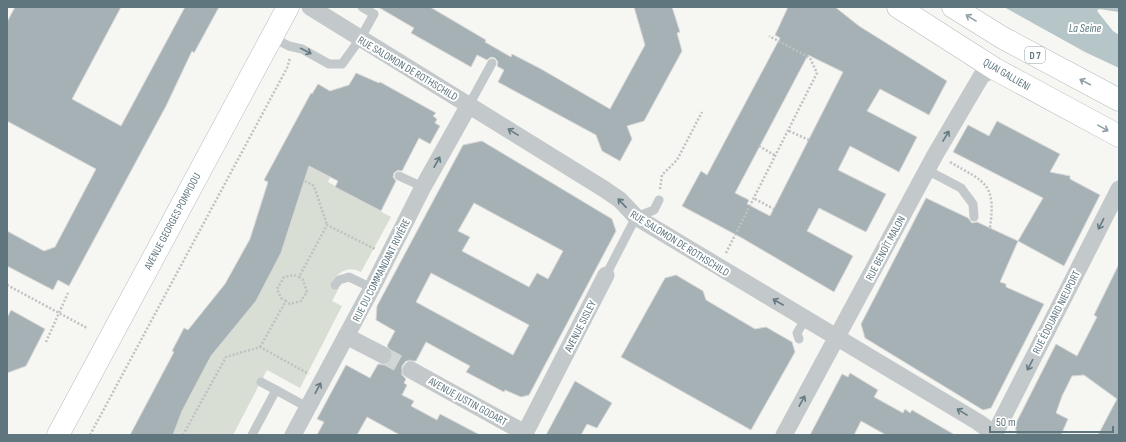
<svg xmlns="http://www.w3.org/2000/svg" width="1126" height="442" font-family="'Sofia Sans Condensed',sans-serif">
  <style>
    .green { fill: #d8ded3 }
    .water { fill: #b6c6c8 }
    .building { fill: #a5b1b5; stroke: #d8d7d5; fill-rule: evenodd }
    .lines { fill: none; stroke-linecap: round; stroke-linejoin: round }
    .street-tunnel { stroke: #d0d6d5; stroke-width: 17; stroke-dasharray: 17 8; stroke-linecap: butt }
    .secondary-casing { stroke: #b5bcbf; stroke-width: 23 }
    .primary-casing { stroke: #b4babc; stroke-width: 23 }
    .path { stroke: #bfc1c3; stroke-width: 2.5; stroke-dasharray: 2 2; stroke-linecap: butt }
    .lane { stroke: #c3c8ca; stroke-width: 9 }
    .street { stroke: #c3c8ca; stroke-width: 17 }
    .secondary { stroke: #fff; stroke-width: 22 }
    .primary { stroke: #fff; stroke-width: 22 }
    .oneway { stroke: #8f9fa5 }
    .oneway2 { stroke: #647a83 }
    .labels { text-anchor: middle; stroke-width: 4; stroke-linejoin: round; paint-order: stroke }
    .shield { fill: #fff; stroke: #8f9fa5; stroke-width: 1 }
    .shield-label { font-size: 10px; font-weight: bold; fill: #5f767f }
    .street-label { font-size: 11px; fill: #5f767f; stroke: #fff }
    .water-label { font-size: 12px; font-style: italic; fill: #5a767b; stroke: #fff }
  </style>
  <rect width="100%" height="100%" fill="#f6f6f2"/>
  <path class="green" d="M314 157 318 171 330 177 328 182 391 217 361 272C348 265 338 272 331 283L339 288 332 301 342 306 300 388 267 370 233 435H173L178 417 211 356 256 301 281 253 302 188 298 186Z"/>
  <polygon class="water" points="1004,7 1119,7 1119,12 1099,9 1097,11 1113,31 1119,35 1119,68 1085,52"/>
  <g class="building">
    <polygon points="15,7 121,7 72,99 121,126 185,7 219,7 194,53 192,51 166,106 69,286 58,280 53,290 7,266 7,231 44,251 55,247 96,169 7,121 7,22"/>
    <polygon points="378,7 430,7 486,40 485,42 511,57 512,54 541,69 610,109 645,45 634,7 672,7 680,32 677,33 682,51 644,121 627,126 632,139 620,161 602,151 596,135 498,82 504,70 497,66 498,62 495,58 491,57 487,60 477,55 471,67 411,33 414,28"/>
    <path d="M788 7H835L859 26 947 81 929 115 880 89 867 111 917 137 899 172 850 146 838 170 886 194 866 232 819 208 807 231 853 256 834 292 742 238 682 206 701 171 707 175 780 38 775 35ZM808 55 843 72 770 216 747 204 749 200 735 193Z"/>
    <polygon points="356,73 379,83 380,82 436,113 433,116 437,119 435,123 440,126 430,144 419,138 402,171 398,170 394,173 393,177 396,181 381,211 335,187 338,181 309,166 281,253 256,301 211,356 182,411 173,435 130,435 174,352 172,351 184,328 188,330 225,284 250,239 268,182 264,180 311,93 312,94 318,84 330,91 349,85"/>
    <polygon points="997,121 1060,154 1050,172 1070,176 1070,179 1100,195 1064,266 1018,241 1043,198 953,152 968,125 989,136"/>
    <path d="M482 141 612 219 616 231 529 395 521 397 505 390 504 392 466 372 470 366 426 342 416 361H406L402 366V375L406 379 404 383 407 385 402 395 414 401 411 406 437 420 440 414 480 435H400L367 417 357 435H317L324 422 317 419 346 365 370 378 378 364 384 365 392 360 393 354 387 346 395 331 376 320 377 306 463 145ZM474 203 563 251 548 279 537 273 529 287 462 251 470 237 458 231ZM431 273 529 325 513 355 416 302Z"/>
    <polygon points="926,198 968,218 972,223 977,222 1018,241 1000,282 1006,284 1006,287 1044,304 991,408 983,410 865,338 861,324"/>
    <polygon points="1119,264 1119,435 1098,435 1117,399 1084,375 1072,376 1062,396 1056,413 1068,419 1061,435 1017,435 1015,425 1056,344 1077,356 1097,317 1094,315"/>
    <polygon points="676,275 703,291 706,300 755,329 766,327 792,342 795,352 751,430 621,357 665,278"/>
    <polygon points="11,310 45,329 26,366 7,373 7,318"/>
    <polygon points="850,373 878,390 874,397 903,413 905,409 910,413 912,410 955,435 886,435 861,421 854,435 810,435 842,374 848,377"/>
    <polygon points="575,381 612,403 597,428 587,424 581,435 546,435"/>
  </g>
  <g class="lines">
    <polyline class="street-tunnel" points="383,355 411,370"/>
    <defs>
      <polyline id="secondary" points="58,435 288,7"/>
      <g id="primary">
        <polyline points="898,7 995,69 1119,136"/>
        <polyline points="953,7 1003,38 1119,100"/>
      </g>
    </defs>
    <use href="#secondary" class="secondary-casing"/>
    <use href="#primary" class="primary-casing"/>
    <g class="path">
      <polyline points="789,131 809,140"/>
      <polyline points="759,146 776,156"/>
      <path d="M950 162C986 183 996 183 990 228"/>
      <polyline points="305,181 314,186 327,225"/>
      <polyline points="660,189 662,175 677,160 702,112"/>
      <polyline points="755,199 774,209"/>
      <polyline points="726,253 817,73 810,58 769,36"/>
      <polyline points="7,285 87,328"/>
      <polyline points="286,301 281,298 277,289 284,277 294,275 299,277"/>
      <polyline points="46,342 68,293"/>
      <polyline points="260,347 286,301 290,304 301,301 307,292 303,280 299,277 327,225 375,249"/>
      <polyline points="90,435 287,68 290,58"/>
      <polyline points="183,435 226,357 260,347 309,374"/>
    </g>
    <g class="lane">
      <polyline points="271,37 289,46 302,49 329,64 342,64 360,39 374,14 362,7"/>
      <polyline points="469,105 492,63"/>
      <polyline points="927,170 961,188 973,204 974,217"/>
      <polyline points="399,176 423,187"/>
      <polyline points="606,275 636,217 654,210 659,200"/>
      <polyline points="335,285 339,280 349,277 372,288"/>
      <polyline points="799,339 797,333 806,318"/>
      <polyline points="261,382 276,390"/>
      <polyline points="252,435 276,390 307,407"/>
    </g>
    <g class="street">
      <polyline points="310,7 604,189 620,200 636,217 978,422 996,435"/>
      <polyline points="346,336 383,355"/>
      <polyline points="411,370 525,433"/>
      <polyline points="293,435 372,288 423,187 469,105"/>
      <polyline points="524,435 606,275"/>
      <polyline points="784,435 935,155 982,75 995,69"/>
      <polyline points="994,435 1119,189"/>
    </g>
    <use href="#secondary" class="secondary"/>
    <use href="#primary" class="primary"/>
  </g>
  <defs><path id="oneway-shaft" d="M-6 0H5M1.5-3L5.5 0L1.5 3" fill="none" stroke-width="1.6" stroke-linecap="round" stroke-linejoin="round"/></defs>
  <g class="oneway">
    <use href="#oneway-shaft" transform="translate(971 18) rotate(-148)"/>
    <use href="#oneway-shaft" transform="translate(1085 82) rotate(-152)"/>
    <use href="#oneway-shaft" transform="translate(1103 128) rotate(29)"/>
  </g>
  <g class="oneway2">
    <use href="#oneway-shaft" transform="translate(306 51) rotate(27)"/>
    <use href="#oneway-shaft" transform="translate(513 132) rotate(-148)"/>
    <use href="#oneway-shaft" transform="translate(946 136) rotate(-59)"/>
    <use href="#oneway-shaft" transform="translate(437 162) rotate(-61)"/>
    <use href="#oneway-shaft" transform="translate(622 203) rotate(-133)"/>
    <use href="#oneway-shaft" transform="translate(1101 224) rotate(117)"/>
    <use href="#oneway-shaft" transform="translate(778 302) rotate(-150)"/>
    <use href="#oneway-shaft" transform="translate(1030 365) rotate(117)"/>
    <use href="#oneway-shaft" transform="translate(318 388) rotate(-62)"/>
    <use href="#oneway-shaft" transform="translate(802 401) rotate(-61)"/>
    <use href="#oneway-shaft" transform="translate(962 412) rotate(-149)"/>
  </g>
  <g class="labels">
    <rect class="shield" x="1025" y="47" width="20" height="16" rx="3"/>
    <g class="shield-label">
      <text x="1035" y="59">D 7</text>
    </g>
    <g class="street-label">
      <text transform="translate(408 68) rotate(31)" y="4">RUE SALOMON DE ROTHSCHILD</text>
      <text transform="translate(1007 74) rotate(30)" y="4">QUAI GALLIENI</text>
      <text transform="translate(172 221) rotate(-62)" y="4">AVENUE GEORGES POMPIDOU</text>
      <text transform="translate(680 243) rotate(32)" y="4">RUE SALOMON DE ROTHSCHILD</text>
      <text transform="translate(885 248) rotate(-62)" y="4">RUE BENOÎT MALON</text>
      <text transform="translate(381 270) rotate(-63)" y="4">RUE DU COMMANDANT RIVIÈRE</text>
      <text transform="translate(1056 312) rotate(-63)" y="4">RUE ÉDOUARD NIEUPORT</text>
      <text transform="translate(580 326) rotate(-63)" y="4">AVENUE SISLEY</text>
      <text transform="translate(468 401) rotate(29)" y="4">AVENUE JUSTIN GODART</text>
    </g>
    <g class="water-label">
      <text x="1085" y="32">La Seine</text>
    </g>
  </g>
  <rect width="1126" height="442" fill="none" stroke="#5f767f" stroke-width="16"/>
  <path d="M990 426v6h123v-6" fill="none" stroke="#5f767f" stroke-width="2"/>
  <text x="996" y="426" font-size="12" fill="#5f767f" stroke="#ffffff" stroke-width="3" paint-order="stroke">50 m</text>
</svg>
